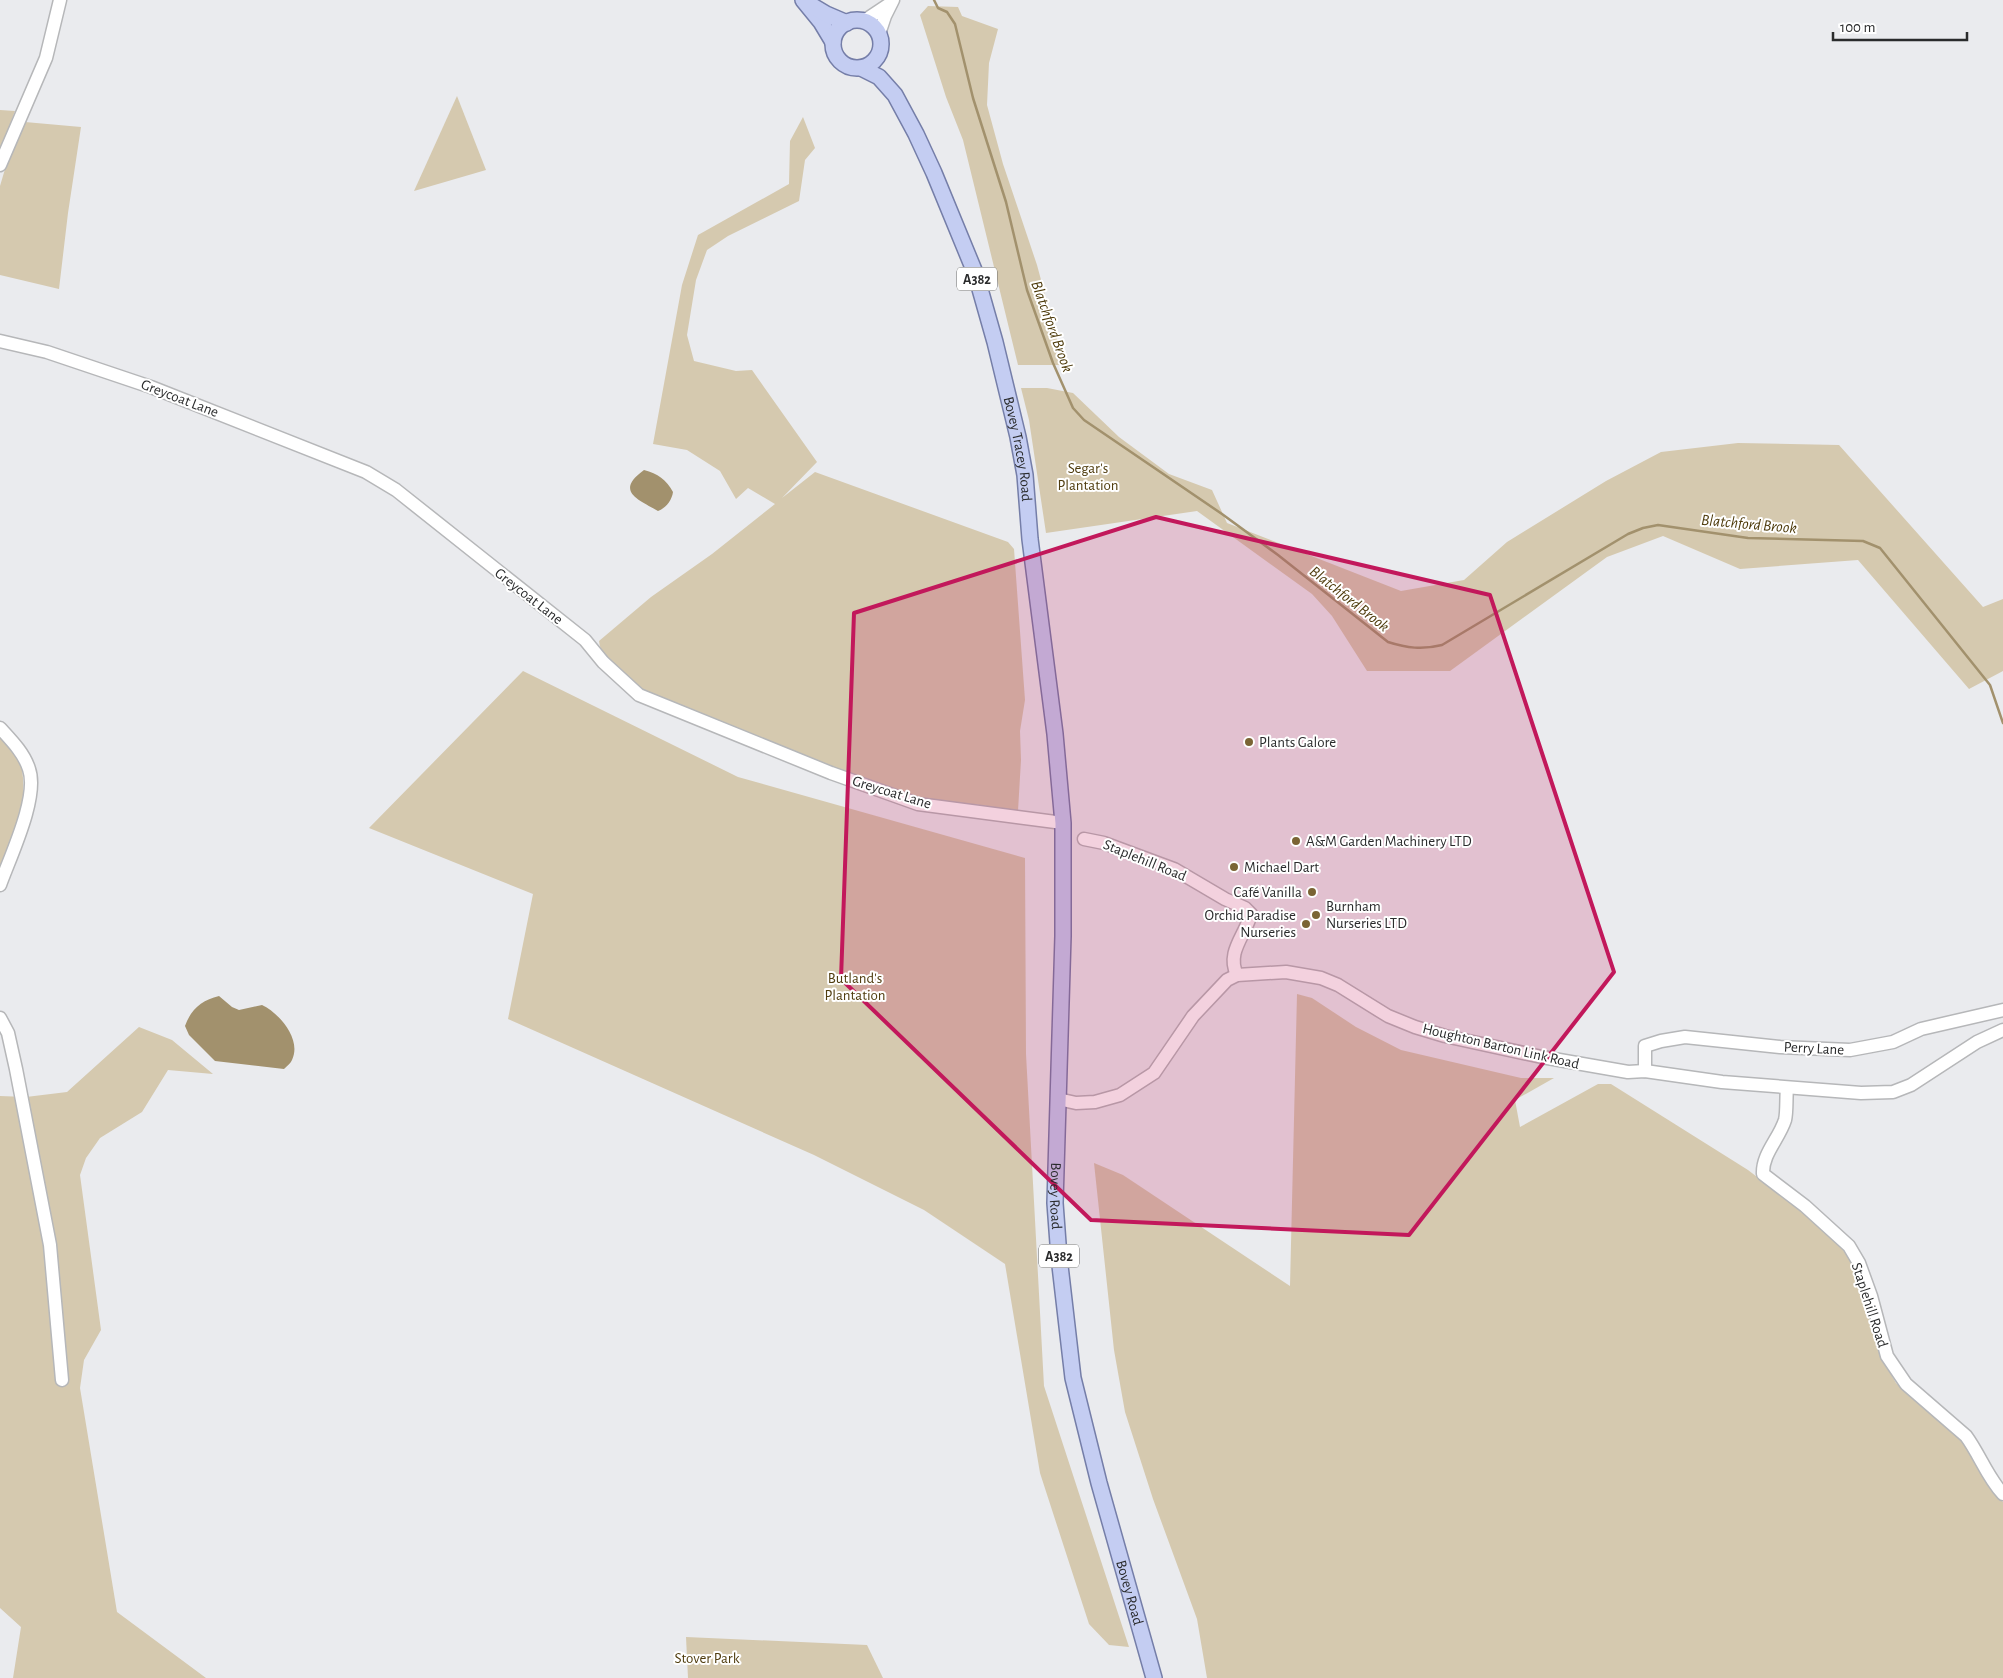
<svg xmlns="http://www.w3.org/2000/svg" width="2003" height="1678" font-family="'Alegreya Sans',sans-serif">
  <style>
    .green { fill: #d5c9af }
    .water { fill: #a2916d }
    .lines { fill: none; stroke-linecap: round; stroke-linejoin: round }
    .stream { stroke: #a2916d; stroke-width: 2.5 }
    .minor-casing { stroke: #b6b7b9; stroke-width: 15 }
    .major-casing { stroke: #757ea8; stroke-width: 18 }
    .minor { stroke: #fff; stroke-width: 12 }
    .major { stroke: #c4cdf2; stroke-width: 15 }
    .marked { fill: #c2185b; fill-opacity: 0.2; stroke: #c2185b; stroke-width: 4; stroke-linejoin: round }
    .poi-dot { fill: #7a6434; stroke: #fff; stroke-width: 2 }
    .labels { text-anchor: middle; stroke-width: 4; stroke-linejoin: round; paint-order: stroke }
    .shield { fill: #fff; stroke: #6a6b6b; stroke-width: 1 }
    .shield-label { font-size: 14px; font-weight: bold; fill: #2a2b2c }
    .street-label { font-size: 15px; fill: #2a2b2c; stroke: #fff }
    .park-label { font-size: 15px; fill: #503d0f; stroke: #fff }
    .poi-label { font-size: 15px; fill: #2a2b2c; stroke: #fff; text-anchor: start }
    .water-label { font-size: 16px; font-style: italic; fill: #4c3909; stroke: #fff }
  </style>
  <rect width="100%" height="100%" fill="#eaebee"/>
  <g class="green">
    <polygon points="928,6 958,7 962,16 998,29 989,63 987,105 1003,164 1037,265 1064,365 1018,365 963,140 946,97 920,15"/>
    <polygon points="457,96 486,170 414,191"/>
    <polygon points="0,110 15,111 0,151"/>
    <path d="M803 117 815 148 805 160 799 201 728 236 707 250 696 280 687 335 694 361 736 371 752 370 817 462 782 498 815 472 1008 542 1014 549 1025 700 1020 731 1021 760 1018 811 974 804 964 807 913 797 876 786 642 691C627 678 601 662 599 641L651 597 712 554 775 504 748 488 736 499 720 471 687 450 653 444 682 285 698 235 789 184 790 141Z"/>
    <polygon points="25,122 81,127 68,213 59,289 0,275 0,186 8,159"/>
    <polygon points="1021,388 1047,388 1073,393 1119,437 1169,474 1212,490 1227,523 1401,591 1464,580 1507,542 1606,481 1661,452 1738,443 1839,445 1983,607 2003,599 2003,671 1969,689 1858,560 1740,569 1663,536 1607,557 1450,671 1367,671 1332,616 1312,594 1197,511 1046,533 1029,420"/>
    <polygon points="523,671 738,777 1025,858 1026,1054 1044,1386 1129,1647 1109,1645 1089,1624 1040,1473 1005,1264 924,1210 814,1155 508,1019 533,894 369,828"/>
    <path d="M0 734C8 743 19 758 22 770 28 804 13 839 0 870Z"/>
    <polygon points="1297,994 1312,998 1356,1027 1401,1050 1521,1078 1554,1078 1515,1100 1520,1127 1598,1084 1611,1084 1748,1170 1826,1230 1852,1261 1866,1299 1872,1331 1881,1357 1896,1383 1965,1442 1972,1459 1992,1490 2003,1502 2003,1678 1207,1678 1197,1619 1153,1499 1125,1412 1114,1350 1094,1163 1123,1175 1290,1286"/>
    <polygon points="139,1027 172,1040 213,1074 168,1070 142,1112 100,1138 86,1158 80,1175 101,1330 84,1360 80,1388 117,1612 206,1678 13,1678 21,1627 0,1608 0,1096 26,1097 67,1092"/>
    <polygon points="686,1637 867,1645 883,1678 688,1678"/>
  </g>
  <g class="water">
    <path d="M644 470C658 474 666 479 673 492 672 500 666 508 658 511 637 499 615 491 644 470Z"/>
    <path d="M219 996 232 1007 239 1010 262 1005C279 1013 302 1039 292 1060 291 1063 287 1066 284 1069L215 1061 189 1035 185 1026C191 1009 202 1000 219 996Z"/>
  </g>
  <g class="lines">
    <path class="stream" d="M934 0 938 8 947 12 955 24 973 98 1006 202 1027 290 1053 363 1073 408 1084 420 1222 514 1278 555 1388 642C1407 648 1422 650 1442 645L1628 534 1643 528 1658 525 1748 538 1863 541 1880 548 1990 685 2003 723"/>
    <defs>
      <g id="minor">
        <polyline points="860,20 867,19 891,3"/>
        <polyline points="879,34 885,16 893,0"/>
        <polyline points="0,165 46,58 60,0"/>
        <polyline points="0,341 47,352 151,387 366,472 396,490 585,640 603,662 639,695 831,773 918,804 1063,823"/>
        <path d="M0 728C11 740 24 753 29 769 39 797 10 857 0 885"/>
        <path d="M1084 839 1104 843 1174 869 1225 899 1245 908 1251 914C1245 936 1226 952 1237 975"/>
        <polyline points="0,1018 8,1033 16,1069 50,1245 62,1380"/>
        <polyline points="1645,1071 1645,1046 1661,1041 1685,1037 1780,1047 1850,1050 1893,1042 1921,1029 2003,1010"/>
        <path d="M1787 1088C1786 1097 1787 1113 1785 1120 1779 1139 1762 1154 1763 1174L1805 1206 1849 1246 1859 1263 1871 1296 1887 1356 1906 1384 1966 1436C1980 1455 1987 1477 2003 1494"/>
        <polyline points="1058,1099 1076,1103 1095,1102 1120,1095 1154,1073 1193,1016 1227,980 1237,975 1286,972 1321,978 1338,985 1388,1016 1415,1027 1445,1036 1542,1057 1628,1072 1645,1071 1722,1082 1861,1093 1893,1092 1911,1085 1977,1042 2003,1030"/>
      </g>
      <g id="major">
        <polyline points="803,0 821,22 833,42"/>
        <polyline points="811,5 826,14 847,23"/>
        <circle cx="857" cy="44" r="24"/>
        <path id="s1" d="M861 68 879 77 895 95 916 134 934 173 976 275 995 342 1018 437 1025 475 1030 539 1055 734 1063 823V936L1055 1203 1059 1257 1073 1378 1099 1483 1154 1678"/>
      </g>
    </defs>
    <use href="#minor" class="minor-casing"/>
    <use href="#major" class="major-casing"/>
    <use href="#minor" class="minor"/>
    <use href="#major" class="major"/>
  </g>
  <path class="marked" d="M1156 517 1490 595 1614 972 1409 1235 1091 1220 841 979 854 613Z"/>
  <g class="poi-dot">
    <circle cx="1249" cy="742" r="5"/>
    <circle cx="1296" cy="841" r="5"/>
    <circle cx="1234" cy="867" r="5"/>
    <circle cx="1312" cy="892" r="5"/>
    <circle cx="1316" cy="915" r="5"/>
    <circle cx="1306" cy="924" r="5"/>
  </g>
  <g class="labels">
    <g class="shield">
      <rect x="957" y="267.5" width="40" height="23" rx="4"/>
      <rect x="1039" y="1244.5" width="40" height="23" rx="4"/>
    </g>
    <g class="shield-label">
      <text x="977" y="284">A382</text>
      <text x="1059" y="1261">A382</text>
    </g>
    <g class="street-label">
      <text transform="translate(180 398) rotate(21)" y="5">Greycoat Lane</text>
      <text dy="5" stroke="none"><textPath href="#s1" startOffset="421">Bovey Tracey Road</textPath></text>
      <text transform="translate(529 596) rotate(38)" y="5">Greycoat Lane</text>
      <text transform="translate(892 792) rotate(17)" y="5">Greycoat Lane</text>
      <text transform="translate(1145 860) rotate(22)" y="5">Staplehill Road</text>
      <text transform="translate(1501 1046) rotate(13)" y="5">Houghton Barton Link Road</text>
      <text transform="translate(1814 1048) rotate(3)" y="5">Perry Lane</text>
      <text dy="5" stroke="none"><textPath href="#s1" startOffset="1171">Bovey Road</textPath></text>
      <text transform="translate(1870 1305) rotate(72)" y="5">Staplehill Road</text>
      <text dy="5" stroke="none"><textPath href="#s1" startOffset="1576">Bovey Road</textPath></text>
    </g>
    <g class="park-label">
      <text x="1088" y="473">Segar's<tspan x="1088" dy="17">Plantation</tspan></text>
      <text x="855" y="983">Butland's<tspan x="855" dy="17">Plantation</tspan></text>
      <text x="707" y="1663">Stover Park</text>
    </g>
    <g class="poi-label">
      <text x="1259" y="747">Plants Galore</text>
      <text x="1306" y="846">A&amp;M Garden Machinery LTD</text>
      <text x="1244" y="872">Michael Dart</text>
      <text x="1302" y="897" text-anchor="end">Café Vanilla</text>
      <text x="1326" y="911">Burnham<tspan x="1326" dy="17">Nurseries LTD</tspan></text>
      <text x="1296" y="920" text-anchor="end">Orchid Paradise<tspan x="1296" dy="17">Nurseries</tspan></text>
    </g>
    <g class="water-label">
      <text transform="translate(1053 326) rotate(70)" y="6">Blatchford Brook</text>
      <text transform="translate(1749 523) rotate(5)" y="6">Blatchford Brook</text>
      <text transform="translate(1350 598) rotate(38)" y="6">Blatchford Brook</text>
    </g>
  </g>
  <path d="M1833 32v8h134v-8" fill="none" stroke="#2a2b2c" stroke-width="2.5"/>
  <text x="1840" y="32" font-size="15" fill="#2a2b2c" stroke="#ffffff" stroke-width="4" paint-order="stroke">100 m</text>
</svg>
